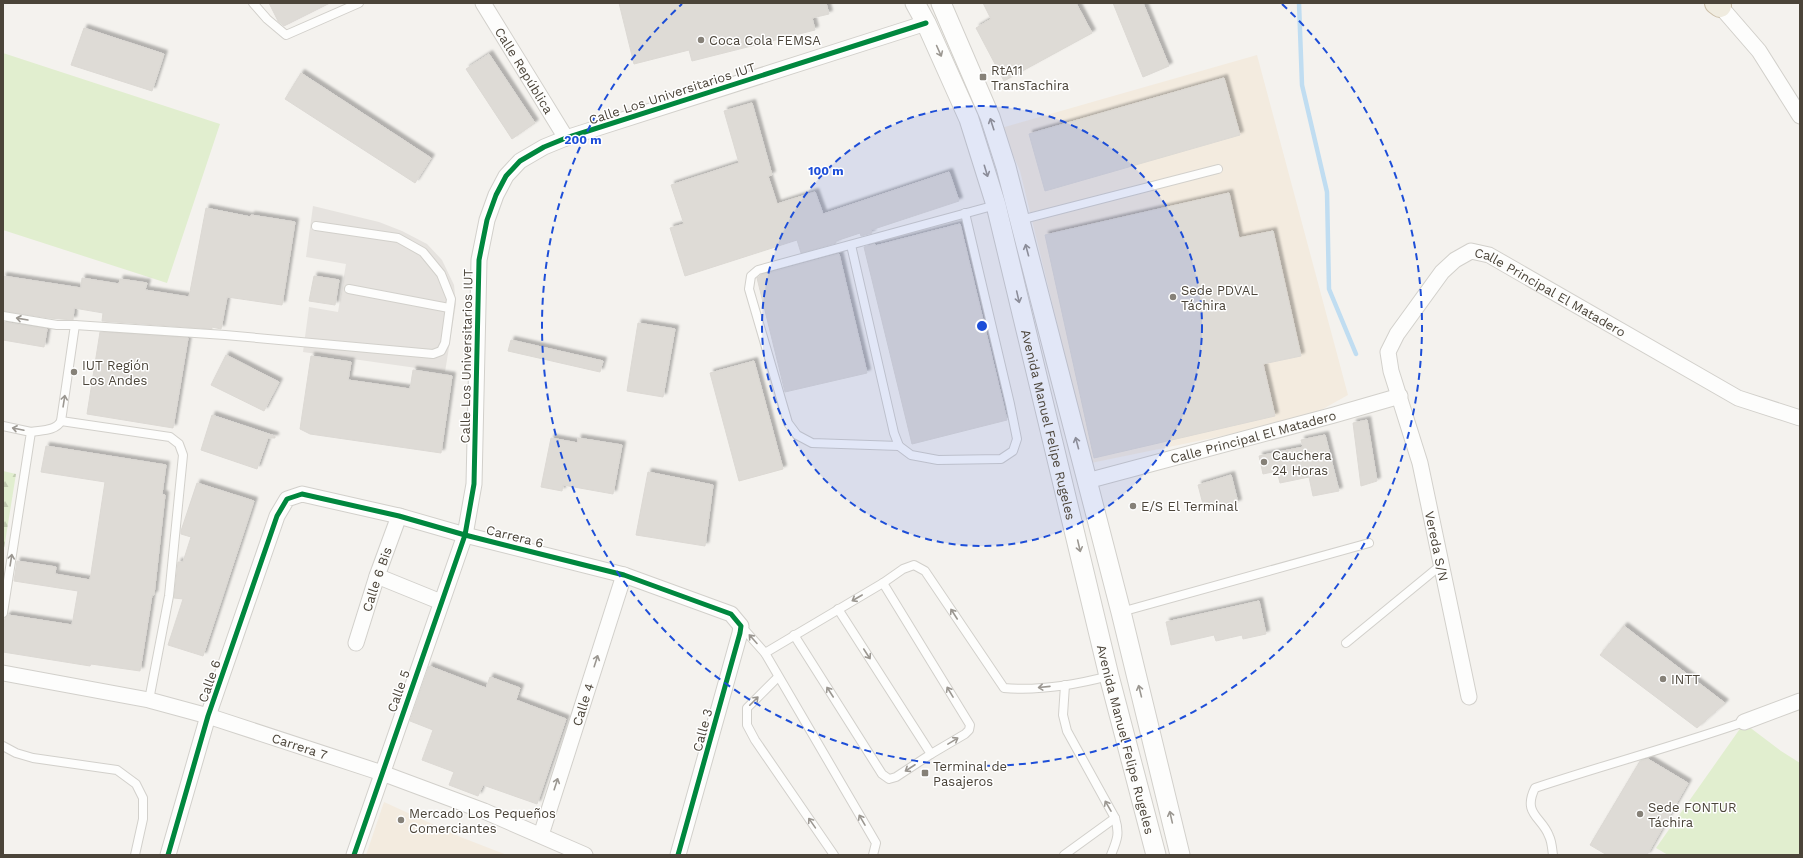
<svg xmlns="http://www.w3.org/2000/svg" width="1803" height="858" font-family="'Work Sans',sans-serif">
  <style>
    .commercial { fill: #f3ebdf }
    .forest { fill: url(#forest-firs) }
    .green { fill: #e1eecf }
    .parking { fill: #e6e3df }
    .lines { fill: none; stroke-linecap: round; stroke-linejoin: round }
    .stream { stroke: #c0ddf1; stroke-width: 4.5 }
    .building { fill: #dedbd6; stroke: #dcd9d4; filter: url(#shadow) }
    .service-casing { stroke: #d2d0cb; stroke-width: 10 }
    .minor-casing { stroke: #d2d0cb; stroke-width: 17 }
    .tertiary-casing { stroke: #d2d0cb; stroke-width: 21 }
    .trunk-casing { stroke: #ccbfa9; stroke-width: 24 }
    .service { stroke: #fdfdfc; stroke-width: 8 }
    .minor { stroke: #fdfdfc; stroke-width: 15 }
    .tertiary { stroke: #fdfdfc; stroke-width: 19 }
    .trunk { stroke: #f0ece0; stroke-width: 22 }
    .cycleway-casing { stroke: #fff; stroke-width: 8 }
    .cycleway { stroke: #00873e; stroke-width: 5 }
    .oneway { stroke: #9b9791 }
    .ring { fill: none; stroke: #1d4ed8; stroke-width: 2; stroke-dasharray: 7 5 }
    .poi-dot { fill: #868178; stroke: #fff; stroke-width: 1.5 }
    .labels { text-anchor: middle; stroke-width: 3; stroke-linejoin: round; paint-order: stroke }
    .poi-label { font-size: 13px; fill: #4b4439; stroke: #fff; text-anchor: start }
    .street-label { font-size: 13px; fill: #4b4439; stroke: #fff }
    .centre { fill: #1d4ed8; stroke: #fff; stroke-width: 2 }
    .ring-label { font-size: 12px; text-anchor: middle; font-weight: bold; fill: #1d4ed8; stroke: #fff; stroke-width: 3; stroke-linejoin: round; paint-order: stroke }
  </style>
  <defs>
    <pattern id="forest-firs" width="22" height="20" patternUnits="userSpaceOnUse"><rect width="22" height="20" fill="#e1eecf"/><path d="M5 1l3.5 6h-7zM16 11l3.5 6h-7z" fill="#c3cdb2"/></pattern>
    <filter id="shadow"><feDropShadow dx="3.5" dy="-3.5" stdDeviation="1" flood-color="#0004"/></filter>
  </defs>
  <rect width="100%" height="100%" fill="#f4f2ee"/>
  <g class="commercial">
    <polygon points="1257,55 1348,395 1305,419 1091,463 1020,171 1001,128"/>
    <polygon points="384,802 463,838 507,855 366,855"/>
  </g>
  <polygon class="forest" points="3,471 16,474 3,555"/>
  <g class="green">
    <polygon points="3,53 220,124 167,283 3,230"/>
    <polygon points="1744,723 1781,751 1800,763 1800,855 1668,855 1656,848"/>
  </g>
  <polygon class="parking" points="313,206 379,222 402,231 427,244 442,260 454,285 456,304 445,372 303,352 309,307 338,312 346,264 306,257"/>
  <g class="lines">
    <polyline class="stream" points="1299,3 1302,85 1327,192 1329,289 1356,354"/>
  </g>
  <g class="building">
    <polygon points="269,3 330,3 284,26 278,21"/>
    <polygon points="619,3 826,3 829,14 812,18 815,30 692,61 689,50 634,64"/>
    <polygon points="983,3 1076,3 1092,33 1004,81 976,28 991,19"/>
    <polygon points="1113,3 1143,3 1169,66 1143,77"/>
    <polygon points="84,28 164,54 152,91 71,65"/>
    <polygon points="489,54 535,123 512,139 466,69"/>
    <polygon points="301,73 431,158 415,183 285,99"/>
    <polygon points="1224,78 1240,135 1045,191 1029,134"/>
    <polygon points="752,103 772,175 768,176 777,204 815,192 823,214 949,172 959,201 871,230 872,233 861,236 860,233 836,241 836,243 801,253 797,240 685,276 670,228 684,224 671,185 739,163 724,111"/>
    <polygon points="1229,193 1239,238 1273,231 1301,356 1263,364 1275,416 1094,458 1045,235"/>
    <polygon points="206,208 251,217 251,215 295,222 282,305 227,297 221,329 212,327 212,329 102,321 103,313 74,308 73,320 49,318 3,311 3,276 81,288 82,278 119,284 120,279 147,283 145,290 189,297"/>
    <polygon points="960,224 1007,420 912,444 864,247 875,244 875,246"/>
    <polygon points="839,254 867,373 785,392 757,278 761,275"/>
    <polygon points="314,276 339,280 335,305 309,301"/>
    <polygon points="3,322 47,329 44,347 3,340"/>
    <polygon points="638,323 675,329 663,397 627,391"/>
    <polygon points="100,332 188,338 173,428 87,414"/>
    <polygon points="511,340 603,361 600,372 508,351"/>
    <polygon points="226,355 279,382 264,411 211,385"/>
    <polygon points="311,356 351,362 348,380 410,389 413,370 452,376 441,453 310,434 300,429"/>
    <polygon points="754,361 783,469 739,481 710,373"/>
    <polygon points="212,415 275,436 275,438 268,438 257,469 201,450"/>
    <polygon points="1367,420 1377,481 1361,486 1353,423"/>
    <polygon points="1325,435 1339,491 1313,496 1309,477 1280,483 1277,471 1263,474 1259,456 1303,447 1301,440"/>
    <polygon points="551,438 578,443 578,438 622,445 613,494 563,485 562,491 541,487"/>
    <polygon points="46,446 166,465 162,494 165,495 154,595 152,595 140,671 91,664 90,666 3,652 3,630 5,618 8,615 72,625 78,591 14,581 17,561 56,567 55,574 90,580 105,482 41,472"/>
    <polygon points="648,472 713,485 705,546 636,535"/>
    <polygon points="1231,475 1238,503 1205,512 1198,485"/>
    <polygon points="197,483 254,501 203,656 168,645 183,599 174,598 178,562 183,562 191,537 181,534 181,531"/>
    <polygon points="1259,601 1266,634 1243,639 1242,635 1216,641 1214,635 1171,645 1166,622"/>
    <polygon points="1624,626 1725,703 1697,728 1600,655"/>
    <polygon points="429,666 486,688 490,677 520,688 516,700 566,719 537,804 483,785 478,796 449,785 454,772 422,760 433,730 410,721"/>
    <polygon points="1648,759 1688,783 1647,855 1607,855 1590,845 1640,761"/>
  </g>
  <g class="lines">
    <defs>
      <g id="service">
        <polyline points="253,3 267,19 286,35 359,3"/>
        <polyline points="1020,220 1218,169"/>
        <polyline points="851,245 894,433 899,446 911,455 938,460 1001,459 1013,451 1017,439 1010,404 965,213"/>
        <polyline points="349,289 449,308"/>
        <path d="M3 316 57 325H75L61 421C56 431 41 430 31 432"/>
        <polyline points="75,325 225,335 433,354 441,351 445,343 451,299 441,274 423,252 398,238 316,226"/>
        <polyline points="61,421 170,437 179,444 183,455 169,596 149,700"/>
        <polyline points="3,426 31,432 3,613"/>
        <polyline points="899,446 812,443 797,435 788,423 749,289 751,276 758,270 996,205"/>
        <polyline points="883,583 970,725 969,730 965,734 931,754"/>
        <polyline points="1121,612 1369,543"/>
        <polyline points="741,626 765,653 876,843 873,855"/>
        <polyline points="794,635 882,774 889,779 896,777 931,754 838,609"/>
        <polyline points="1346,643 1441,565"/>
        <path d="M765 653 883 583 903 569 914 565 925 571 1004 688C1039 691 1075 685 1109 676"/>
        <polyline points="778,677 747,708 747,725 755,740 834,855"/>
        <path d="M1065 685 1063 715 1067 731 1115 818C1120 834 1117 840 1111 855"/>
        <polyline points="3,746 16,753 33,758 117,770 136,784 143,798 143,819 135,855"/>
        <polyline points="1064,855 1115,818"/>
        <path d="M1553 855C1552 849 1552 842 1549 836 1542 817 1522 814 1535 788 1604 765 1675 746 1744 722"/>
      </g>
      <g id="minor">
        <path id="s1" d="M483 3 566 138"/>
        <polyline points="1720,6 1759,51 1800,116"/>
        <path id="s2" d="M1087 481 1334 415 1400 396"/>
        <polyline points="377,576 441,602"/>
        <path id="s3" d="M356 643 377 576 399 516"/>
        <path id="s4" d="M3 673 149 700 208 716 382 773 484 811 585 855"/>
        <path id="s5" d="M1469 697 1420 463 1391 371 1388 352 1397 334 1442 272 1455 260 1471 251 1489 255 1738 398 1800 418"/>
        <polyline points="1744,722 1800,701"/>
        <path id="s6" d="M541 835 624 575"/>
        <polyline points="168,855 208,716 277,516 287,499 302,494 399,516 465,535 624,575 731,614 741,626 740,633 678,855"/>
        <polyline points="354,855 465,535 474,484 479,260 487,220 496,195 506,176 520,161 544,147 566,138 926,23"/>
      </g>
      <g id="tertiary">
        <path id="s7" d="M915 3 926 23 969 119 996 205 1109 676 1156 855"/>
        <polyline points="941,3 990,117 1006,167 1121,612 1180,855"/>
      </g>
      <polyline id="trunk" points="1716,3 1720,6"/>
    </defs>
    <use href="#service" class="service-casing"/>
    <use href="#minor" class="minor-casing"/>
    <use href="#tertiary" class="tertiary-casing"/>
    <use href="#trunk" class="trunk-casing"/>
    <use href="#service" class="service"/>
    <use href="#minor" class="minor"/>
    <use href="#tertiary" class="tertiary"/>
    <use href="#trunk" class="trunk"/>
    <defs>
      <g id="cycleway">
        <polyline points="168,855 208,716 277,516 287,499 302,494 399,516 465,535 624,575 731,614 741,626 740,633 678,855"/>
        <polyline points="354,855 465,535 474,484 479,260 487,220 496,195 506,176 520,161 544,147 566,138 926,23"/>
      </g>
    </defs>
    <use href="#cycleway" class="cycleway-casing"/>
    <use href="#cycleway" class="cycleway"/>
  </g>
  <defs><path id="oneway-shaft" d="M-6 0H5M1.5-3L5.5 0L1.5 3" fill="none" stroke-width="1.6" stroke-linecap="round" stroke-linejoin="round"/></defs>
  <g class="oneway">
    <use href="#oneway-shaft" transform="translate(939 51) rotate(66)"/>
    <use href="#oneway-shaft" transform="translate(992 124) rotate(-108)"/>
    <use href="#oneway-shaft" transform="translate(986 171) rotate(73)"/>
    <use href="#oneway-shaft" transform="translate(1027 250) rotate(-105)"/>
    <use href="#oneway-shaft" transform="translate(1018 297) rotate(77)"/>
    <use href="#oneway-shaft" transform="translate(22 319) rotate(-170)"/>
    <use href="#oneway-shaft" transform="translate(64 401) rotate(-81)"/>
    <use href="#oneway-shaft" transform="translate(18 429) rotate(-168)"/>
    <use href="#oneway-shaft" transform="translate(1077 443) rotate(-105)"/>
    <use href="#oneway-shaft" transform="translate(1079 546) rotate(77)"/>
    <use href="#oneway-shaft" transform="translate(11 560) rotate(-81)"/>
    <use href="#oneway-shaft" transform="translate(857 598) rotate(150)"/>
    <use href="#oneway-shaft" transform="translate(954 614) rotate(-123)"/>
    <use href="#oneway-shaft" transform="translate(753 639) rotate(-132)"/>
    <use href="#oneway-shaft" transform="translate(867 654) rotate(57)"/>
    <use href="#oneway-shaft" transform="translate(596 661) rotate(-72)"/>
    <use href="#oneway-shaft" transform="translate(1044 687) rotate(174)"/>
    <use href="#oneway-shaft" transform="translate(1140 691) rotate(-104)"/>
    <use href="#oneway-shaft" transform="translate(830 692) rotate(-123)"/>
    <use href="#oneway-shaft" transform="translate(950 692) rotate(-121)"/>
    <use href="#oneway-shaft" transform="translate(754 701) rotate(-45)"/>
    <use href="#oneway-shaft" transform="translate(953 741) rotate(-31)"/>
    <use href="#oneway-shaft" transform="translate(910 768) rotate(147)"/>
    <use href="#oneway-shaft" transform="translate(556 784) rotate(-72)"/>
    <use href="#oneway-shaft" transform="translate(1108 806) rotate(-120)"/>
    <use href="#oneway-shaft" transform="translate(1171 817) rotate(-103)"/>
    <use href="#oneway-shaft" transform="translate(862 820) rotate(-120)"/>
    <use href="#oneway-shaft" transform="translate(812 823) rotate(-125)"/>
  </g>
  <circle cx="982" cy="326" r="220" fill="#1d4ed8" fill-opacity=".12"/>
  <g class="ring">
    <circle cx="982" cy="326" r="220"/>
    <path d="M1282 4A440 440 0 1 1 682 4"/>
  </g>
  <g class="poi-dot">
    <circle cx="701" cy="40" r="4"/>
    <rect x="979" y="73" width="8" height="8" rx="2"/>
    <circle cx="1173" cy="297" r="4"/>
    <circle cx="74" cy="372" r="4"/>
    <circle cx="1264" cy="462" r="4"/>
    <circle cx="1133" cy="506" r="4"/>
    <circle cx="1663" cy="679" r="4"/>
    <rect x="921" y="769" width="8" height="8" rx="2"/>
    <circle cx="1640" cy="814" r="4"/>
    <circle cx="401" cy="820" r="4"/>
  </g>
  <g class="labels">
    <g class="poi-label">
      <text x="709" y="45">Coca Cola FEMSA</text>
      <text x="991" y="75">RtA11<tspan x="991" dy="15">TransTachira</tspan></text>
      <text x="1181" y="295">Sede PDVAL<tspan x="1181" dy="15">Táchira</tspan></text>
      <text x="82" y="370">IUT Región<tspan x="82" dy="15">Los Andes</tspan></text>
      <text x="1272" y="460">Cauchera<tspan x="1272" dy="15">24 Horas</tspan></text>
      <text x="1141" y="511">E/S El Terminal</text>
      <text x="1671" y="684">INTT</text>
      <text x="933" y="771">Terminal de<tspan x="933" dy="15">Pasajeros</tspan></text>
      <text x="1648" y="812">Sede FONTUR<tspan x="1648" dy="15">Táchira</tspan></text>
      <text x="409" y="818">Mercado Los Pequeños<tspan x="409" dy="15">Comerciantes</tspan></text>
    </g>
    <g class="street-label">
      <text dy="5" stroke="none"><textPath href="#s1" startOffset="79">Calle República</textPath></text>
      <text transform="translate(672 93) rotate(-18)" y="5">Calle Los Universitarios IUT</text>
      <text dy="5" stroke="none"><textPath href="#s5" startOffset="577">Calle Principal El Matadero</textPath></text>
      <text transform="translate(466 356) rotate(-89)" y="5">Calle Los Universitarios IUT</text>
      <text dy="5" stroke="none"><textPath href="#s7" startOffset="444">Avenida Manuel Felipe Rugeles</textPath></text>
      <text dy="5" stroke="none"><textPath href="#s2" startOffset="172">Calle Principal El Matadero</textPath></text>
      <text transform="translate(515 536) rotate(14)" y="5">Carrera 6</text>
      <text transform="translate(1437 546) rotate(78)" y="5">Vereda S/N</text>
      <text dy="5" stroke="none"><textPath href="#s3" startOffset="67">Calle 6 Bis</textPath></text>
      <text transform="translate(209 681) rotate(-71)" y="5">Calle 6</text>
      <text transform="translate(398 691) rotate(-71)" y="5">Calle 5</text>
      <text dy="5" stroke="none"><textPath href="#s6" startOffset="137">Calle 4</textPath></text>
      <text transform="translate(702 730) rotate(-75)" y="5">Calle 3</text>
      <text dy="5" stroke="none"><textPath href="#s7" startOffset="768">Avenida Manuel Felipe Rugeles</textPath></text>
      <text dy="5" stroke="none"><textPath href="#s4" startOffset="306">Carrera 7</textPath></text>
    </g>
  </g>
  <circle cx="982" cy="326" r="6" class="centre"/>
  <g class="ring-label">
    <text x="583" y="144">200 m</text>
    <text x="826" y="175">100 m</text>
  </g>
  <rect width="1803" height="858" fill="none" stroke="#4b4439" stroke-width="8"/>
</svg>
